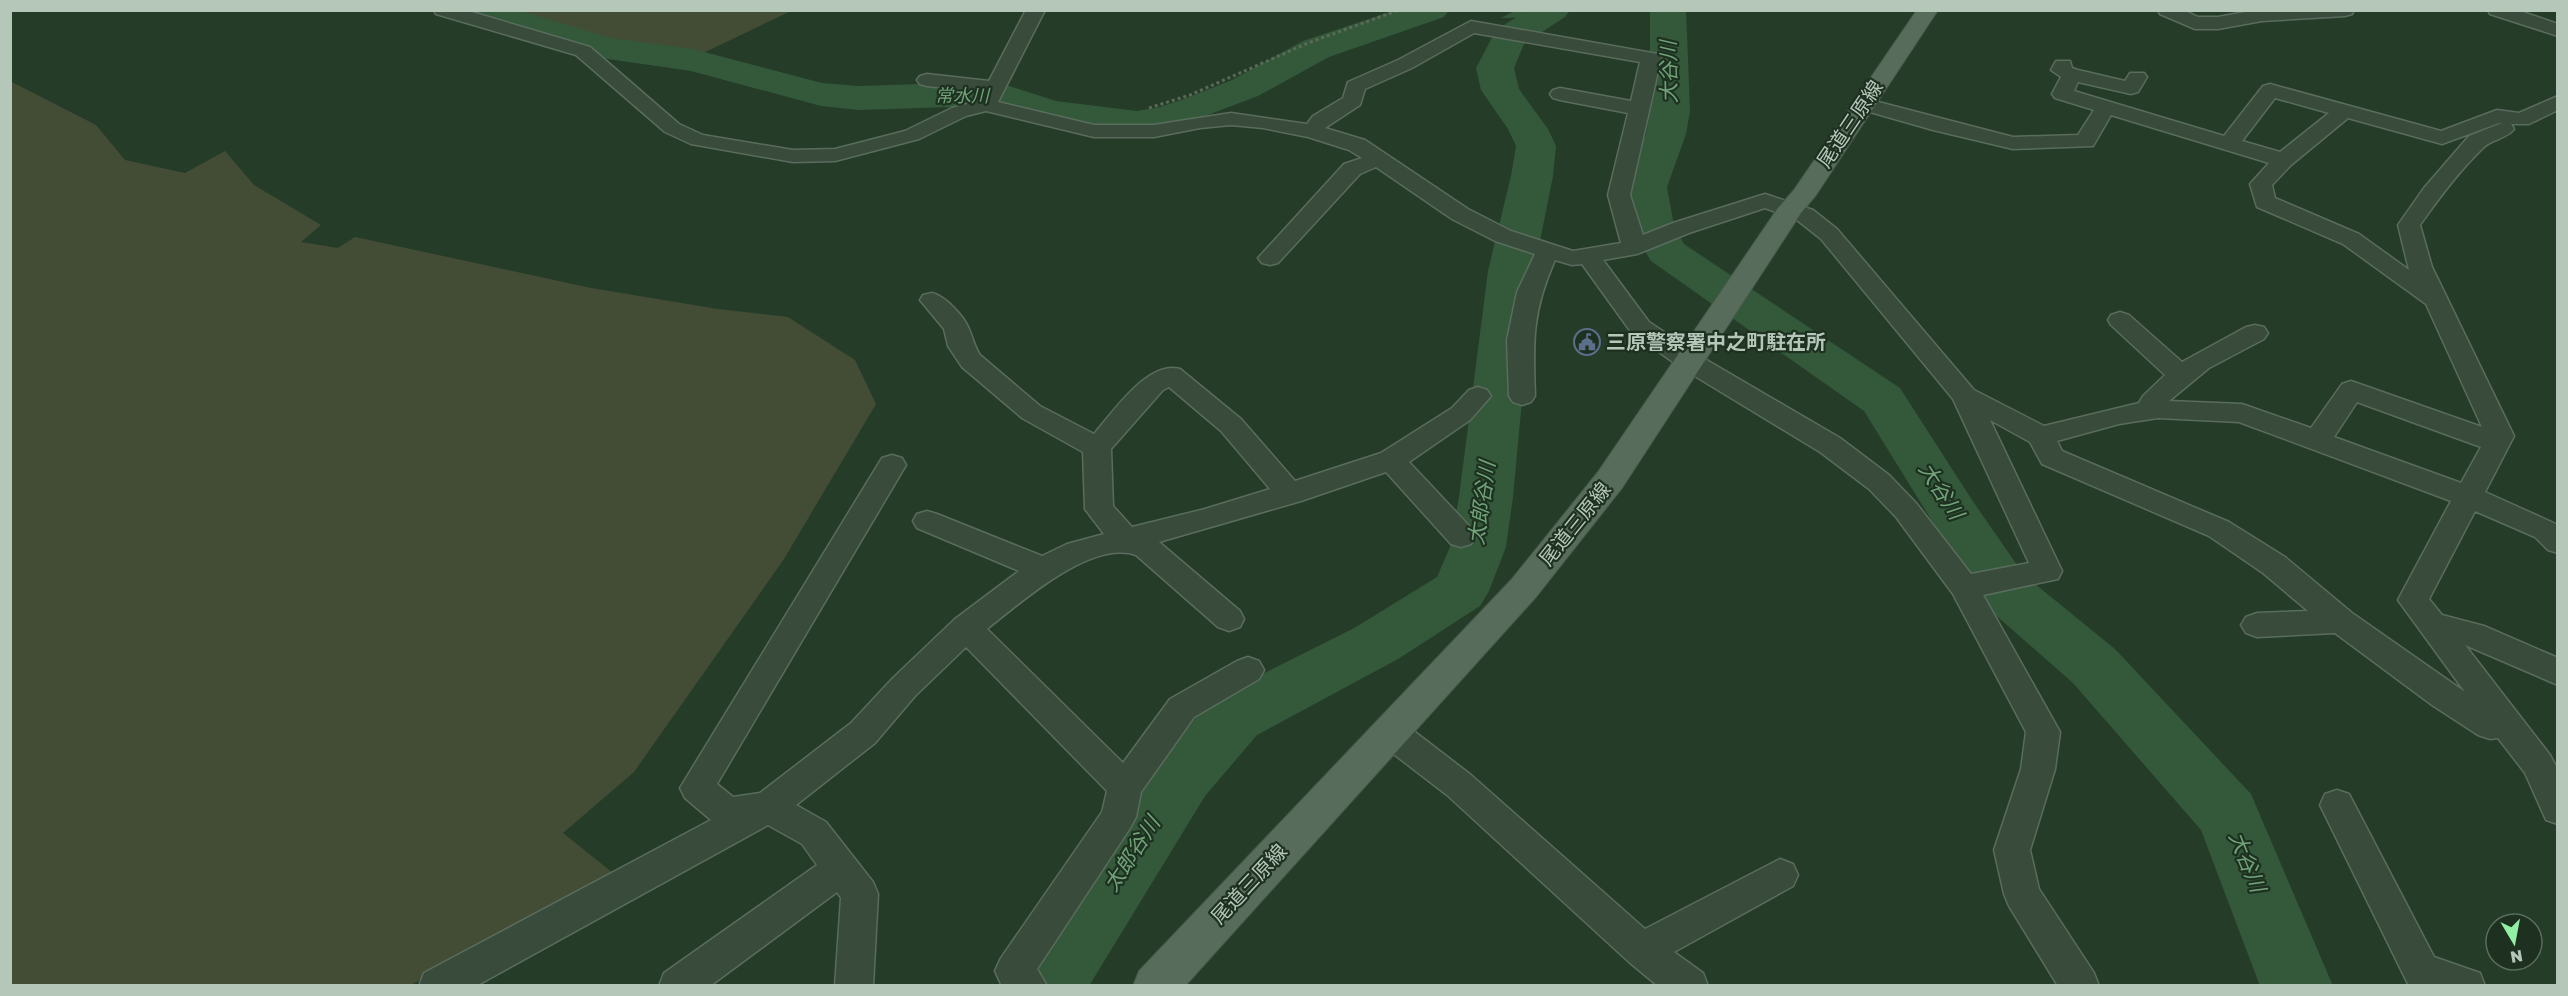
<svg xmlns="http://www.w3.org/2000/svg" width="2568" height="996" font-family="'Golos Text','Noto Sans JP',sans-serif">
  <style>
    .green { fill: #434d35 }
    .water { fill: #33593a }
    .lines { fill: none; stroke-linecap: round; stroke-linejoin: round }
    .river { fill: #33593a; fill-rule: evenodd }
    .minor-casing { stroke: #5a6c5d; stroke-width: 3 }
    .major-casing { stroke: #455849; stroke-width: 2 }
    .path { stroke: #5b6a56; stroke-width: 3; stroke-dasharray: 3 3; stroke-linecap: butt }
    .minor { fill: #394c3c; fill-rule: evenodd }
    .major { fill: #576c5b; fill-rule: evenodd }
    .labels { text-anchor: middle; stroke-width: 4.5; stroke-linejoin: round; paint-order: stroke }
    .far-water-label { font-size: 18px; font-style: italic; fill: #71a379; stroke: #1e3121 }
    .street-label { font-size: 20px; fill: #b5c7b9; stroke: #1e3121 }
    .poi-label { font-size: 20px; font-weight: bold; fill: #b5c7b9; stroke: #1e3121; text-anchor: start }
    .water-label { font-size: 21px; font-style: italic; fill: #71a379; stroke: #1e3121 }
  </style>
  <rect width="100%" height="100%" fill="#253c29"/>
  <g class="green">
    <polygon points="503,11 791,10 791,11 701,54 616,42"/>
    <polygon points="10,81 96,125 125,160 185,173 225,151 254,185 321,225 301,242 338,248 355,237 591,288 718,309 788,317 855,360 876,404 784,559 634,772 563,833 613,873 411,985 11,985"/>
  </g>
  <polygon class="water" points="1516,10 1566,10 1566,11 1555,17 1501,18"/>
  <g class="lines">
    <g class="river">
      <polygon points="461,10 518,10 611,38 693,49 822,83 859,86 980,82 1003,84 1056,101 1137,111 1160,107 1184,99 1232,80 1303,41 1396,10 1449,10 1444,17 1329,57 1258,96 1168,130 1137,135 1050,124 998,107 980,106 859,110 821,106 691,71 608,59 466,17"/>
      <polygon points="1528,10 1570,10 1565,17 1524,44 1514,68 1519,89 1548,129 1556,146 1553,176 1534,271 1513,497 1506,547 1489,591 1480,606 1398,659 1257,735 1205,796 1089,986 1009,986 1019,961 1038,939 1159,758 1213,699 1356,627 1437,577 1450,547 1459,497 1488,271 1511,176 1516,146 1508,129 1481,90 1476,68 1496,30"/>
      <polygon points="1650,10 1686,10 1690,111 1686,134 1667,187 1674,226 1684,244 1900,388 1972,500 2024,575 2115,649 2251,794 2333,986 2260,986 2201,830 2073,683 1984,605 1864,411 1651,261 1630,226 1625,187 1646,134 1650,111"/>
    </g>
    <defs>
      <g id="minor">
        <path d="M434 10H465L590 47 679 124 703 135 793 150 835 149 905 131 952 108 978 101 982 92 927 86 920 84 917 80 920 76 927 74 989 81 1026 10H1045L998 102 1094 125H1154L1231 113 1307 124 1313 116 1343 98 1348 82 1398 60 1471 21 1658 54 1661 58 1630 195 1643 235 1673 223 1765 194 1813 210 1837 229 1974 390 2044 426 2139 403 2143 396 2165 375 2111 325 2108 320 2111 315 2120 312 2129 315 2182 362 2246 327 2255 325 2264 327 2268 333 2264 339 2209 368 2169 401 2242 404 2311 428 2342 384 2351 381 2482 427 2426 304 2343 244 2257 207 2250 184 2269 163 2111 115 2093 146 2013 149 1933 130 1856 108 1853 104 1856 100 1863 98 2013 137 2078 135 2094 110 2055 98 2052 94 2061 77 2051 70 2056 61H2070L2072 68 2078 70 2125 81 2130 73H2144L2147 77 2138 92 2131 94 2078 82 2074 91 2224 136 2263 86 2270 84 2441 131 2497 110 2519 113 2558 96V110L2529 124H2511L2514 129C2507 139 2491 139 2483 148 2459 171 2439 198 2420 225L2432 267 2514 436 2485 492 2558 525V553L2548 550 2535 537 2475 511 2429 599 2442 615 2484 626 2558 658V685L2465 645 2550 755 2558 770V824L2546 820 2525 773 2498 738 2490 739 2478 735 2432 705 2335 633 2257 637 2246 633 2241 625 2246 617 2257 613 2308 611 2263 573 2209 536 2042 464 2030 442 1990 420 2062 571 2058 579 1983 595 2060 732 2055 769 2030 850 2039 889 2094 973 2099 986H2058L2009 906 2004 894 1994 850 2021 769 2026 732 1953 594 1896 517 1869 489 1820 452 1680 367 1631 332 1582 264 1572 265 1555 260C1532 312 1533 341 1535 396L1531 402 1522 405 1513 402 1509 396 1507 340 1517 292 1535 254 1495 241 1452 219 1376 167 1360 174 1278 263 1270 265 1262 263 1258 258 1344 164 1362 158 1349 150 1308 137 1263 128 1231 125 1200 128 1154 137H1094L986 111 966 116 919 139 835 161 793 162 691 144 665 132 576 55 436 14ZM1474 33 1640 62 1631 101 1560 88 1553 90 1550 94 1553 98 1560 100 1628 113 1608 195 1621 243 1573 251 1511 231 1468 209 1365 140 1325 128 1360 105 1365 89 1412 68ZM2275 98 2329 113 2280 152 2242 141ZM2348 118 2442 144 2499 123H2502L2469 136 2424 188 2398 225 2409 270 2359 234 2275 198 2272 185 2291 165ZM1765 208 1797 220 1821 239 1953 399 2029 563 1971 574 1916 503 1889 475 1840 438 1698 355 1649 322 1603 260 1637 254 1689 233ZM2357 402 2481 447 2461 483 2334 437ZM2158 418 2239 422 2451 501 2398 600 2465 692 2352 613 2285 557 2229 522 2062 451 2057 441 2119 424Z"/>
        <polygon points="2158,10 2183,10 2198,17 2218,17 2256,10 2354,10 2352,14 2345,16 2262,21 2218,29 2195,29 2160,14"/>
        <polygon points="2488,10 2517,10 2558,24 2558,36 2490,14"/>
        <path d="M932 293C945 296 964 316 969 329 973 338 974 346 980 355L1040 406 1094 434C1113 412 1148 360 1180 369L1241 419 1295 481 1381 453 1452 408 1469 390 1478 387 1487 390 1491 396 1470 420 1409 462 1471 528 1476 536 1471 544 1461 547 1451 544 1386 472 1301 501 1159 542 1240 611 1244 619 1240 627 1229 631 1218 627 1136 555C1091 539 1020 603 987 629L1123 763 1170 699 1237 661 1248 657 1259 661 1264 670 1259 679 1194 717 1141 792 1136 817 1130 828 1037 969 1047 986H1002L995 971 1001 958 1102 812 1107 791 966 647 915 696 875 743 796 805 826 822 873 882 878 894 873 986H835L841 898 837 892 710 986H659L664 973 817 865 802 844 768 825 476 986H419L424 973 711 820 685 798 680 788 882 458 892 455 902 458 906 465 717 784 733 797 760 793 851 723 893 678 955 619 1019 571 917 528 913 521 917 514 927 511 937 514 1042 556 1067 544 1104 534 1085 509 1083 452 1022 418 962 367 948 346 944 329 920 300 923 295ZM1169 387 1221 431 1270 489 1205 509 1132 527 1113 506 1111 449 1163 390Z"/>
        <polygon points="1390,718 1402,722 1471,775 1645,929 1780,859 1793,864 1798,875 1793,886 1674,952 1703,973 1708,986 1658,986 1629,962 1447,795 1378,742 1373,732 1378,722"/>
        <polygon points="2337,790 2349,794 2434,957 2480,973 2485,986 2408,984 2320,805 2325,794"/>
      </g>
      <polygon id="major" points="1917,10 1938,10 1816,195 1801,213 1622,488 1536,597 1185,986 1133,986 1139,971 1512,579 1598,472 1778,208 1794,190"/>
    </defs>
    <use href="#minor" class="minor-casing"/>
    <use href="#major" class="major-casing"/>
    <polyline class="path" points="1149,108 1190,95 1308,43 1399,10"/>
    <use href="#minor" class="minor"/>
    <use href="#major" class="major"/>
  </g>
  <defs>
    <symbol id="civic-ring" viewBox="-11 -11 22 22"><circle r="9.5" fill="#1e3121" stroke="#5c6f8a" stroke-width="1.5"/><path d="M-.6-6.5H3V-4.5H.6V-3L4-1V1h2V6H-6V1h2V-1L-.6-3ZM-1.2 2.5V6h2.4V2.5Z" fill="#5c6f8a"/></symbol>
  </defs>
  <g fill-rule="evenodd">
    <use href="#civic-ring" x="1572" y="327" width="30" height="30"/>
  </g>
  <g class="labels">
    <g class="far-water-label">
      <text x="962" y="102">常水川</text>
    </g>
    <g class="street-label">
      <text transform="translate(1850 124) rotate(-56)" y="7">尾道三原線</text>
      <text transform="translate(1575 524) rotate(-51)" y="7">尾道三原線</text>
      <text transform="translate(1249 884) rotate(-47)" y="7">尾道三原線</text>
    </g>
    <g class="poi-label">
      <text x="1606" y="349">三原警察署中之町駐在所</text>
    </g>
    <g class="water-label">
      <text transform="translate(1669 72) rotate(-91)" y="7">大谷川</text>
      <text transform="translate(1941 491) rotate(57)" y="7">大谷川</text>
      <text transform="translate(1482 503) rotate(-82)" y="7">太郎谷川</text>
      <text transform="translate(1132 854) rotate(-57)" y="7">太郎谷川</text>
      <text transform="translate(2247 862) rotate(68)" y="7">大谷川</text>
    </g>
  </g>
  <rect width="2568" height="996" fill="none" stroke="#b5c7b9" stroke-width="24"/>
  <g transform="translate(2514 942) rotate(170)"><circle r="28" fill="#1e3121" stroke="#5a6d5e" stroke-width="1.5"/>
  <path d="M0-4.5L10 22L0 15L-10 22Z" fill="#91f0a4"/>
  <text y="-9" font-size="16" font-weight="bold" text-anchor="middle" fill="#b5c7b9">N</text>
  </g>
</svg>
